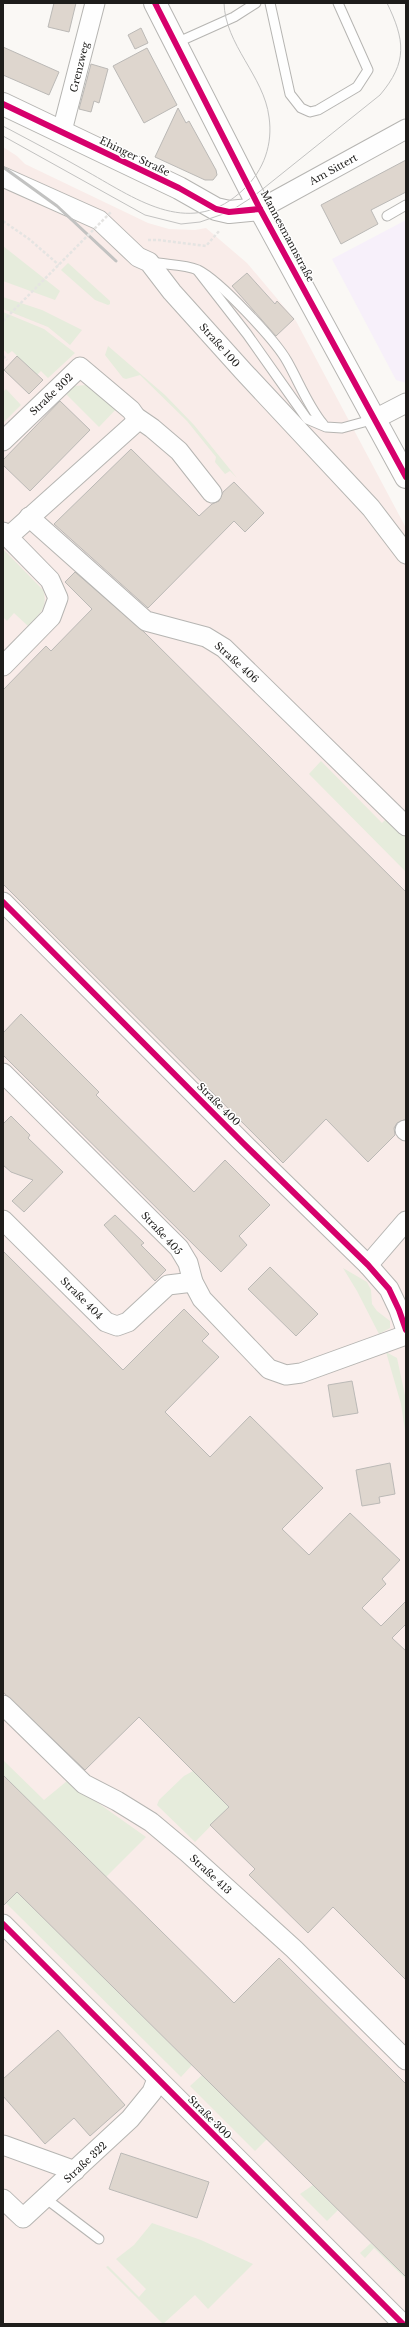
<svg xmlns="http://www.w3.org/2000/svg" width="409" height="2327" font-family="'Libre Baskerville',serif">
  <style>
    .commercial { fill: #f7f0fa }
    .industrial { fill: #f9ece9 }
    .green { fill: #e6ecdc }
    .building { fill: #ded6ce; stroke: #bbb9b6 }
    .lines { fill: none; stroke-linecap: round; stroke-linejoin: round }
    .lane-casing { stroke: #b6b5b2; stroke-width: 11 }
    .street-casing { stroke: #b6b5b2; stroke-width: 21 }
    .secondary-casing { stroke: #b6b5b2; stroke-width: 24 }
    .path { stroke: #e5e4e2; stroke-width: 2.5; stroke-dasharray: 3 2; stroke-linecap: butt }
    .lane { stroke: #fefefe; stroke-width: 9 }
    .street { stroke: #fefefe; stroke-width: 19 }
    .secondary { stroke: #fefefe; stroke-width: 22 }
    .tram { stroke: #c2c2c1; stroke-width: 1 }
    .rail { stroke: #c2c2c1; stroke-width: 3 }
    .path-bridge { stroke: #e5e4e2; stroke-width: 2.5; stroke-dasharray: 3 2; stroke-linecap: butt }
    .cycleway-casing { stroke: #fff; stroke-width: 8 }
    .cycleway { stroke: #d6006c; stroke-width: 6 }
    .labels { text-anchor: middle; stroke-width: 3; stroke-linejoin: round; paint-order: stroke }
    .street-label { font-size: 10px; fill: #1e1d1b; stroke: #fff }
  </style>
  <rect width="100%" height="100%" fill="#faf8f5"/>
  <polygon class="commercial" points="406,220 406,383 396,380 332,259"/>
  <polygon class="industrial" points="3,147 17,156 25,164 148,223 169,229 195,230 206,228 247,263 296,321 406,528 406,2324 3,2324"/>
  <g class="green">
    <polygon points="3,246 60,291 55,300 3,281"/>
    <polygon points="68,263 110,301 110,304 108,305 95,300 61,270"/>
    <polygon points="3,297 42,310 82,330 70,345 48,327 3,309"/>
    <polygon points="3,312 44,329 75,353 48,378 41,371 37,375 12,351 8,354 3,349"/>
    <polygon points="108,346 165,395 194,425 237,478 230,471 225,474 215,462 216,457 187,421 140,375 126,379 123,378 105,355"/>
    <polygon points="86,385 120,405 99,427 65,393 75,386"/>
    <polygon points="6,389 21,405 3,423 3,392"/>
    <path d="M3 549 43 590C49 607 39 615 28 626L14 613 7 621 3 617Z"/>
    <polygon points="321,761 382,823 389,816 406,834 406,872 309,774"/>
    <polygon points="343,1268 367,1282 371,1290 372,1304 377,1311 390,1321 390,1328 379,1334 357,1291"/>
    <polygon points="386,1352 397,1358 406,1400 406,1437 401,1404"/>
    <polygon points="3,1760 44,1800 67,1781 146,1837 106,1877 3,1775"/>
    <polygon points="193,1771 229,1807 195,1842 157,1805 159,1800 184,1776"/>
    <polygon points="17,1892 192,2065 181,2077 6,1903"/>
    <polygon points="202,2075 267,2139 255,2151 190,2086"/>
    <polygon points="313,2185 338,2210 327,2221 300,2194"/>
    <polygon points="152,2223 201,2240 253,2264 208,2309 195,2295 163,2324 106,2267 108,2266 139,2297 146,2289 116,2259 134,2245"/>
    <polygon points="371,2243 406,2277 406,2279 374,2248 365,2258 360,2253"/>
  </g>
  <g class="building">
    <polygon points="54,3 76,3 69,32 48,27"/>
    <polygon points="141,28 148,43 135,49 128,35"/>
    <polygon points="3,47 59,72 49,95 3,75"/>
    <polygon points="147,48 177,105 144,123 113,66"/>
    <polygon points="91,64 108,69 99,103 94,101 91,112 79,109"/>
    <polygon points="178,108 186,123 189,121 216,170 217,175 213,180 205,180 155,157"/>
    <polygon points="406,160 406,192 371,210 378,224 341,244 321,205"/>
    <polygon points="247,273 275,304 277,301 294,319 276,336 232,286"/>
    <polygon points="17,356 43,380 29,394 4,370"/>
    <polygon points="60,401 90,430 30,491 3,465 3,460"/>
    <polygon points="131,449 199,516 212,504 219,501 223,492 234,482 264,513 245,532 234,521 148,608 54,524"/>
    <polygon points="75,572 144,632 406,892 406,1119 397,1123 394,1128 395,1135 368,1162 326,1119 283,1163 3,884 3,690 46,646 51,651 92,609 65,582"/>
    <polygon points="21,1014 99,1092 96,1095 194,1192 225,1160 270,1205 239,1236 247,1245 221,1272 3,1055 3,1033"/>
    <polygon points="11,1116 30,1135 28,1138 63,1172 24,1212 12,1201 33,1180 11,1172 3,1165 3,1124"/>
    <polygon points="115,1215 144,1243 141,1245 166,1270 155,1281 104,1225"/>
    <polygon points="3,1251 123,1370 184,1309 209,1334 202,1341 219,1357 165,1412 210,1457 250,1416 323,1488 282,1529 309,1555 350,1513 400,1560 382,1579 386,1584 362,1608 381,1626 406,1601 406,1624 392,1638 406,1651 406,1980 333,1907 308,1933 249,1875 255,1869 210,1825 229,1807 139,1717 85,1770 3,1692"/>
    <polygon points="270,1267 318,1314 296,1336 248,1289"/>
    <polygon points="352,1381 358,1413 333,1417 328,1385"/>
    <polygon points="390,1463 395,1494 379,1497 380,1503 362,1506 356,1470"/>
    <polygon points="3,1775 234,2003 279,1958 406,2084 406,2277 17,1892 3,1906"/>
    <polygon points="58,2030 125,2105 90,2136 74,2118 45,2144 3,2096 3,2079"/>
    <polygon points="121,2153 209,2182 197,2218 109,2189"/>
  </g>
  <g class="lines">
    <defs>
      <g id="lane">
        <polyline points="270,3 290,94 301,108 310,112 318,110 357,87 368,70 338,3"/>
        <polyline points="176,43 234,17 256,3"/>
        <polyline points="387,216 406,205"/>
        <path d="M151 262C166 265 184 264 198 270 220 281 275 340 287 361 299 382 308 406 323 424"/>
        <polyline points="198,271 247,334 307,419 326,427 342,428 375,419"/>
        <polyline points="45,2198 99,2239"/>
      </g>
      <g id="street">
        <polyline points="62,131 95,3"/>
        <polyline points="3,177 99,220 138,257 149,262 172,292 244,372 371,508 406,554"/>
        <polyline points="260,209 406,129"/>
        <polyline points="375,419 406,403"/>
        <polyline points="3,441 80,367 131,410 136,417 152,428 179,451 212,493"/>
        <polyline points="29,517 146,621 206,637 224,648 406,826"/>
        <polyline points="3,532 50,580 58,598 51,617 3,666"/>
        <polyline points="8,537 134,424 136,417"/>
        <polyline points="3,902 243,1143 368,1265 389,1289 399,1310 406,1330"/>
        <polyline points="3,1073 179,1248 188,1263 193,1282 202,1299 269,1369 286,1375 301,1373 406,1335"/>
        <polyline points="405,1130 406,1131"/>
        <polyline points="3,1220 106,1322 117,1326 128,1322 168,1285 193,1282"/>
        <polyline points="368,1265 406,1221"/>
        <polyline points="3,1705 84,1784 117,1801 151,1822 188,1853 294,1949 406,2060"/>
        <polyline points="3,1924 403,2324"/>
        <polyline points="3,2145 75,2171"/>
        <polyline points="3,2199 23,2218 130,2119 152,2092 157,2079"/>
      </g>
      <g id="secondary">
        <polyline points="155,3 260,209 406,477"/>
        <polyline points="3,104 179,188 216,209 229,212 260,209"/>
      </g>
    </defs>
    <use href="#lane" class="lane-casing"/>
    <use href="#street" class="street-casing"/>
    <use href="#secondary" class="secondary-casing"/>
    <g class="path">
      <polyline points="3,221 29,239 59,265"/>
      <polyline points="148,240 159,240 206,246 220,230"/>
      <polyline points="3,356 7,360"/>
    </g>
    <use href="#lane" class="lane"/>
    <use href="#street" class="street"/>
    <use href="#secondary" class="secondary"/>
    <g class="tram">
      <path d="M3 126C31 141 60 156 88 172 139 201 192 239 244 189 264 170 273 144 269 117 264 76 225 45 224 3"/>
      <path d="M3 136 145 215 181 224 200 222 229 212 254 196 380 95C408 62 405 40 387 3"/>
    </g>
    <polyline class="rail" points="3,167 57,206 116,261"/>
    <polyline class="path-bridge" points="3,321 112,211"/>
    <defs>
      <g id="cycleway">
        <polyline points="155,3 260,209 406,477"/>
        <polyline points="3,104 179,188 216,209 229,212 260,209"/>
        <polyline points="3,902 243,1143 368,1265 389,1289 399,1310 406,1330"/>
        <polyline points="3,1924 403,2324"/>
      </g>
    </defs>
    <use href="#cycleway" class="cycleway-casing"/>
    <use href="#cycleway" class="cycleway"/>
  </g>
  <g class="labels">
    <g class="street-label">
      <text transform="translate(79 67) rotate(-76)" y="4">Grenzweg</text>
      <text transform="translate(135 156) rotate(26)" y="4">Ehinger Straße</text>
      <text transform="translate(333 169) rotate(-29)" y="4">Am Sittert</text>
      <text transform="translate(288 236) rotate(62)" y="4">Mannesmannstraße</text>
      <text transform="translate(220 345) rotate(48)" y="4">Straße 100</text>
      <text transform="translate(51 394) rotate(-44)" y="4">Straße 302</text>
      <text transform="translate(237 662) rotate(42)" y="4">Straße 406</text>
      <text transform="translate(219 1104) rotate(45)" y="4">Straße 400</text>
      <text transform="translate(162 1233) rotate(47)" y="4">Straße 405</text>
      <text transform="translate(82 1298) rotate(45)" y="4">Straße 404</text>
      <text transform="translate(211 1874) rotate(43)" y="4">Straße 413</text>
      <text transform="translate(210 2117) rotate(45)" y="4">Straße 300</text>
      <text transform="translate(85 2162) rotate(-43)" y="4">Straße 322</text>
    </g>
  </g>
  <rect width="409" height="2327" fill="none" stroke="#1e1d1b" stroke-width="8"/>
</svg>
